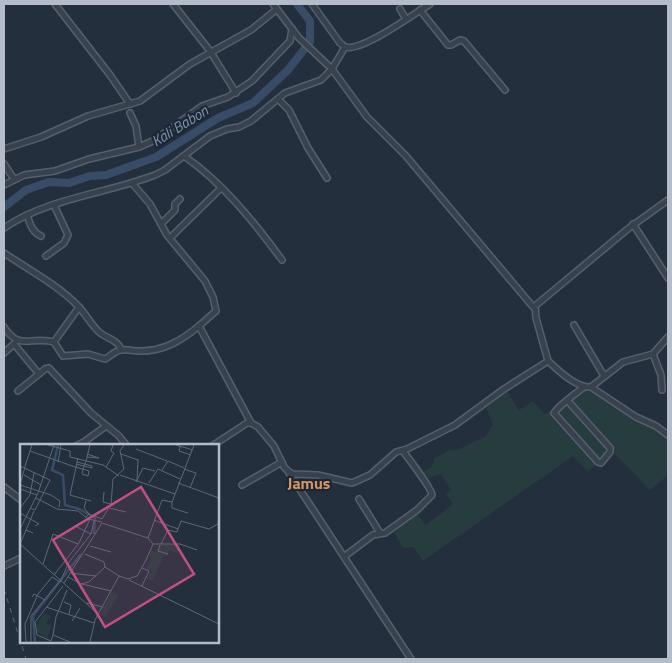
<svg xmlns="http://www.w3.org/2000/svg" width="672" height="663" font-family="'Titillium Web',sans-serif">
  <style>
    .green { fill: #263c3f }
    .lines { fill: none; stroke-linecap: round; stroke-linejoin: round }
    .river { stroke: #394c67; stroke-width: 8 }
    .minor-casing { stroke: #565f6c; stroke-width: 8 }
    .minor { stroke: #38414e; stroke-width: 5 }
    .rail { stroke: #5a6575; stroke-width: 1; stroke-dasharray: 5 5; stroke-linecap: butt }
    .labels { text-anchor: middle; stroke-width: 4.5; stroke-linejoin: round; paint-order: stroke }
    .water-label { font-size: 15px; font-style: italic; fill: #7c92b1; stroke: #1d2633 }
    .quarter-label { font-size: 16px; font-weight: bold; fill: #d59563; stroke: #1d2633 }
    .inset-river { fill: none; stroke: #394c67; stroke-width: 2.5 }
    .inset-road { fill: none; stroke: #5e6776; stroke-width: 1 }
    .view { fill: #bd5182; fill-opacity: 0.15; stroke: #bd5182; stroke-width: 2.5 }
    .inset-edge { fill: none; stroke: #b4bcc9; stroke-width: 2.5 }
  </style>
  <rect width="100%" height="100%" fill="#242f3e"/>
  <polygon class="green" points="584,388 668,436 668,475 650,490 612,451 588,472 573,456 423,561 413,547 403,548 392,528 416,512 426,525 453,504 446,494 451,490 440,474 426,479 422,473 432,466 435,458 450,450 457,450 486,436 493,424 486,408 507,391 519,410 533,401 545,414"/>
  <g class="lines">
    <polyline class="river" points="4,207 26,190 49,182 69,183 90,176 106,175 156,157 218,118 253,103 288,70 310,42 310,21 297,4"/>
    <defs>
      <g id="minor">
        <polyline points="55,4 110,75 130,104"/>
        <polyline points="173,4 210,51 236,93"/>
        <polyline points="273,4 299,38 332,69 345,47"/>
        <path d="M312 4 340 43C342 44 344 47 346 47 362 52 415 13 430 4"/>
        <polyline points="400,9 406,19"/>
        <polyline points="420,10 448,45 451,45 460,40 464,41 505,90"/>
        <polyline points="278,99 289,110 308,148 327,178"/>
        <polyline points="130,113 136,126 139,147"/>
        <polyline points="4,149 41,137 88,116 140,101 190,64 251,30 277,9"/>
        <path d="M184 156C223 183 254 222 282 260"/>
        <polyline points="4,164 14,179"/>
        <polyline points="132,183 150,204 167,235 205,281 213,297 216,311 199,326 251,423"/>
        <polyline points="4,185 24,175 55,171 89,159 139,147 155,140 202,106 228,97 252,81 290,41 292,29"/>
        <path d="M27 215C30 224 32 232 41 236"/>
        <polyline points="161,224 175,210 175,204 180,199"/>
        <polyline points="633,224 668,278"/>
        <path d="M4 228C48 198 105 194 155 175L165 170 210 136 227 129 239 127 251 121 285 93 321 80 332 69 367 117 406 156 534 308"/>
        <polyline points="170,238 221,188"/>
        <path d="M4 253C29 270 58 285 79 307 86 315 91 324 98 331 106 339 116 338 121 349"/>
        <polyline points="46,256 64,243 68,235 54,205"/>
        <polyline points="574,325 604,376"/>
        <path d="M4 327C19 351 31 336 54 342L63 356 88 354 105 359C111 356 115 350 122 350 127 349 133 351 138 351 162 352 181 341 199 326"/>
        <polyline points="54,342 79,307"/>
        <polyline points="14,344 39,374"/>
        <polyline points="4,353 15,343"/>
        <polyline points="653,354 661,375 662,390"/>
        <path d="M548 361C558 370 576 388 591 387L623 362 653 354 668 337"/>
        <polyline points="591,387 636,417 656,426 668,435"/>
        <polyline points="18,391 45,369 49,368 91,413 119,436 127,446"/>
        <path d="M567 400 610 448V452L601 463 598 462 554 413C561 403 574 395 584 387"/>
        <polyline points="76,446 84,442 106,426"/>
        <polyline points="212,446 247,423 251,423 258,427 274,446 284,467 289,472 293,474 318,475 352,483 370,475 396,452 407,449 455,425 504,389 548,361 536,318 535,306 629,228 668,200"/>
        <polyline points="289,473 411,659"/>
        <polyline points="242,485 282,462"/>
        <polyline points="4,487 21,500"/>
        <polyline points="359,499 380,533"/>
        <path d="M345 556 373 535 385 533 417 510 432 495C432 489 409 459 403 451"/>
        <polyline points="4,566 21,558"/>
      </g>
    </defs>
    <use href="#minor" class="minor-casing"/>
    <use href="#minor" class="minor"/>
    <polyline class="rail" points="4,589 26,659"/>
  </g>
  <g class="labels">
    <g class="water-label">
      <text transform="translate(180 126) rotate(-32)" y="5">Kali Babon</text>
    </g>
    <g class="quarter-label">
      <text x="309" y="489">Jamus</text>
    </g>
  </g>
  <g transform="translate(20 444)">
    <rect width="199" height="199" fill="#242f3e"/>
    <path d="M140 101H160L157 109 149 107 148 112 144 111 133 136H129L126 135 132 127 126 125 131 115 129 111 131 107H137ZM92 148 99 151 85 173 80 170ZM24 169 31 172 26 179 32 182 27 194 17 188 16 182Z" fill="#263c3f"/>
    <path class="inset-river" d="M38 1 32 26 43 31 45 61 59 65 75 74 74 90M15 198 13 172 61 110"/>
    <path class="inset-road" d="M28 1 50 7V13L83 21 99 32M156 1 173 6M160 2 159 7 171 11M116 5 147 17M10 7 55 23M101 10 118 16M67 13 79 14 67 10M58 14 50 51 71 57M38 18 41 1M6 19 12 1M56 20 72 24V22L57 18M0 22 30 36 15 66 10 64M55 23 63 25 69 27 68 32 62 30 63 25 66 17 70 1M86 23 94 9 91 7 93 1M164 25 176 29 170 44M142 26 148 17 164 24M4 31 21 41M100 31 155 50M117 37 118 15M116 38 123 24 135 27M129 39 138 25 160 35M158 39 199 54M0 41 31 51 40 57 39 63M0 41 6 19M0 45 17 51M84 48 83 58 91 60M16 54 37 65 58 67 68 75 82 78M66 57 64 64 69 70 66 73M152 58V64L168 69M0 64 10 51 14 29M89 64 106 68M0 69 19 80 15 82M69 70 82 75 91 60 93 35 104 25 100 7 104 1M134 76 158 85M55 82 71 90M0 85 18 49 34 1M6 86 14 67M0 100 78 170M0 100 6 86 13 89M133 100H141L148 86 157 88 161 77 189 85 198 80 199 73M141 100H160L177 106M140 101 138 107 148 110M70 102 91 108M65 110 84 118 85 123 99 132M23 120 33 90 58 100M122 124 129 127 122 142M50 129 76 132M34 131 59 99 70 75M48 133 61 140 69 138 85 123M109 136 199 180M44 139 82 79 128 94M62 140 91 147M12 153 14 150 25 156M44 158 51 161 49 170M66 159 83 163M26 163 74 179M52 177 60 164M33 191 36 173 47 146M31 197 17 191 15 178 43 142M31 197 33 191 50 198M6 198 5 180 18 150 32 133 40 138 49 118 71 90 74 77M11 198V172L39 138M70 198 75 176 99 132 108 135 117 132 126 116 133 100 128 94 142 56 152 58 174 1"/>
    <path class="view" d="M121 43 174 130 85 183 33 96Z"/>
    <rect width="199" height="199" class="inset-edge"/>
  </g>
  <rect width="672" height="663" fill="none" stroke="#b4bcc9" stroke-width="10"/>
</svg>
